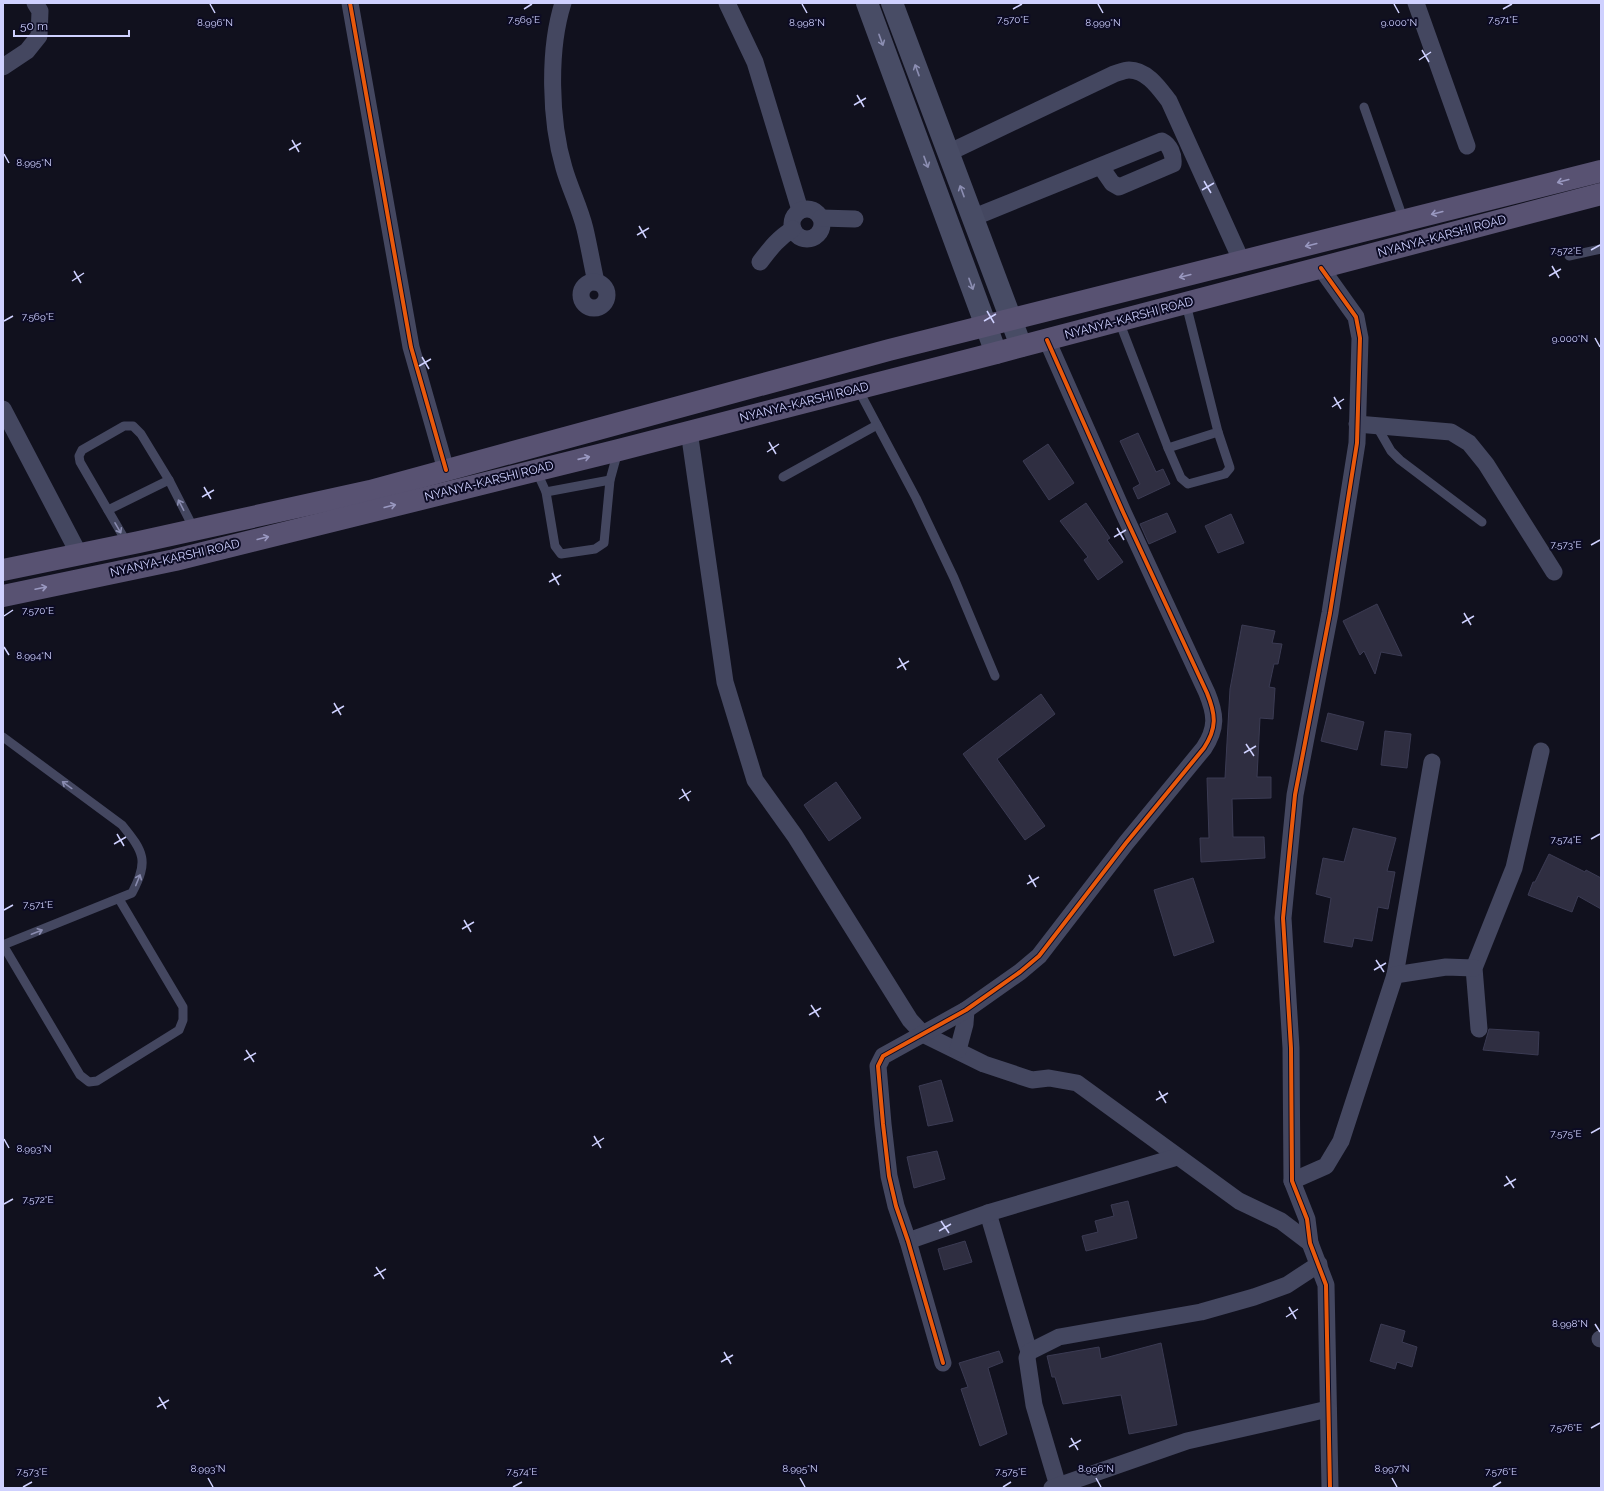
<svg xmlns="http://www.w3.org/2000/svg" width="1604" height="1491" font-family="Raleway,sans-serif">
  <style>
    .building { fill: #2f2e41; stroke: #3b3b53 }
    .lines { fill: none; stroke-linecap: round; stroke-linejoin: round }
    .lane { stroke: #444760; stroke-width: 9 }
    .street { stroke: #444760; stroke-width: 17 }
    .secondary { stroke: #484c65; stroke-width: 22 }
    .primary { stroke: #585272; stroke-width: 22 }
    .cycleway-casing { stroke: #0c0b24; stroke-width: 6 }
    .cycleway { stroke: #e8590c; stroke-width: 4 }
    .oneway { stroke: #8c8eb2 }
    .oneway2 { stroke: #9998c0 }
    .oneway3 { stroke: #8a8cb0 }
    .ticks { fill: none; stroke: #cfd1ff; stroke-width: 1.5 }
    .labels { text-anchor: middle; stroke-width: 4; stroke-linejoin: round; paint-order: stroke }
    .street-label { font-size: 12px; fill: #cfd1ff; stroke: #0c0b24 }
    .ticks-label { font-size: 10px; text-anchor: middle; fill: #cfd1ff; stroke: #0c0b24; stroke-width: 4; stroke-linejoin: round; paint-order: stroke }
  </style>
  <rect width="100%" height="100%" fill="#11111e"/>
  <g class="building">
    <polygon points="1138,433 1156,472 1163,469 1170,484 1138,499 1133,488 1140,484 1120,441"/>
    <polygon points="1048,444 1074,483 1049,500 1023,461"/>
    <polygon points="1086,503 1110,538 1107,540 1123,562 1098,580 1084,560 1088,557 1060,521"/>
    <polygon points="1167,513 1176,532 1149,544 1140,524"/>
    <polygon points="1231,514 1244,543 1218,553 1205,526"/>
    <polygon points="1377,604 1402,656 1381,652 1375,674 1364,651 1360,655 1343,621"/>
    <polygon points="1242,625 1275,631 1272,643 1282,644 1278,664 1274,664 1269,687 1275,688 1273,719 1260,718 1257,777 1271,777 1271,798 1232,799 1233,837 1264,837 1265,858 1201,862 1200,838 1209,838 1207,778 1225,778 1230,689"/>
    <polygon points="1041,694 1055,714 997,759 1045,826 1025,840 963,754"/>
    <polygon points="1328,713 1364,722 1357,750 1321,741"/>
    <polygon points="1385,731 1411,734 1407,768 1381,765"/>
    <polygon points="836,782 861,818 829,841 804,805"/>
    <polygon points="1353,828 1396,838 1387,871 1395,872 1388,909 1378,907 1372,941 1354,938 1352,947 1324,942 1331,898 1316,894 1323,858 1344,862"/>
    <polygon points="1549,854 1585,872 1586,870 1601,878 1601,909 1578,896 1572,912 1528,895 1533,882 1535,882"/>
    <polygon points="1193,878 1214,942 1174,956 1154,890"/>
    <polygon points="1489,1029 1539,1032 1538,1055 1483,1050"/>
    <polygon points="941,1080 953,1121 928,1126 919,1086"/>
    <polygon points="937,1151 945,1179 914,1188 907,1157"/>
    <polygon points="1128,1201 1137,1238 1086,1251 1082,1236 1098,1232 1095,1221 1114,1216 1111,1205"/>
    <polygon points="965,1241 972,1262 944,1270 938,1249"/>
    <polygon points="1381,1324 1405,1331 1402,1342 1417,1347 1412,1367 1397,1362 1395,1369 1370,1361"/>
    <polygon points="1161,1343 1177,1425 1129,1434 1121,1395 1063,1404 1055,1377 1052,1377 1047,1356 1099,1347 1101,1359"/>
    <polygon points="999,1351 1003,1362 988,1368 1007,1434 980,1446 961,1389 968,1387 959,1363"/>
  </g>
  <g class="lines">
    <g class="lane">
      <polyline points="1364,107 1404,221"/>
      <polyline points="1569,256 1601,249"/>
      <polyline points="1119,321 1168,448 1218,432 1186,304"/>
      <polyline points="858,389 916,498 954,578 995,676"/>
      <polyline points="1376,425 1391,451 1400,460 1482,522"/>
      <polyline points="1168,448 1181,478 1188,484 1225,474 1230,468 1218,432"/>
      <polyline points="536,470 546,492 555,546 561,554 595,549 604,543 610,480 618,451"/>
      <polyline points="783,477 877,425"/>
      <polyline points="546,492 610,480"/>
      <polyline points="108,510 169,480"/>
      <polyline points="127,543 80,462 79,456 82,450 124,426 133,426 141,434 169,480 194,529"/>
      <path d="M3 737 122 825C144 852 149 861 132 893L3 945"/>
      <polyline points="3,945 80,1075 89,1082 97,1081 179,1030 183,1020 183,1007 119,899"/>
    </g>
    <g class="street">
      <polyline points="350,3 411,347 446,470"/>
      <path d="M563 3C548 50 550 121 564 168 570 189 580 208 585 229 589 246 592 264 596 282"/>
      <polyline points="727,3 755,62 800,210"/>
      <polyline points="1416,3 1467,146"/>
      <polyline points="3,67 27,51 39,36 40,11 35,3"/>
      <path d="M948 153 1114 74C1118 73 1124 70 1129 70 1147 70 1159 88 1169 101L1242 262"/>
      <circle cx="807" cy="224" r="15"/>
      <polyline points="821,218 855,219"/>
      <path d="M972 218 1162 141C1170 145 1174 155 1173 164L1119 187 1112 183 1101 167"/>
      <path d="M760 262C770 249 778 238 793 229"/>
      <polyline points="1321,268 1356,317 1360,338 1357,443 1330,613 1295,795 1283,918 1291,1048 1292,1181 1307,1219 1310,1243 1326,1285 1330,1488"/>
      <circle cx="594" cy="295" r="13"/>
      <polyline points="3,409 79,554"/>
      <polyline points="1357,424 1451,432 1469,443 1486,464 1554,572"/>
      <polyline points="689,431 725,682 755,780 795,836 910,1020 923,1034 984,1064 1032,1080 1049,1078 1077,1083 1239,1201 1281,1221 1310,1243"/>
      <polyline points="1395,975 1432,762"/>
      <polyline points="1479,1029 1474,968 1514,868 1541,751"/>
      <polyline points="958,1050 965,1024 966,1010"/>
      <polyline points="1292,1181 1326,1166 1341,1141 1395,975 1446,967 1474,968"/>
      <polyline points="988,1213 1029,1352"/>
      <polyline points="908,1241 988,1213 1177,1157"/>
      <polyline points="1600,1339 1601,1339"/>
      <path d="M943 1363 908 1241 896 1206 889 1176 883 1124 878 1066 883 1056 966 1010 1020 972 1039 956 1126 843 1204 748C1217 728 1216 715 1207 693L1123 512 1047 340"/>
      <polyline points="1058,1486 1034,1405 1027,1358 1029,1352 1059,1337 1201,1312 1254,1297 1287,1285 1319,1264"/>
      <polyline points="1052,1488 1187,1441 1328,1409"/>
    </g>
    <g class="secondary">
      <polyline points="867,3 996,353"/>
      <polyline points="892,3 1021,346"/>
    </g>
    <g class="primary">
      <polyline points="3,570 139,542 370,491 889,350 1601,171"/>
      <polyline points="3,596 175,560 619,450 996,353 1601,194"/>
    </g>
    <defs>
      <g id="cycleway">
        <polyline points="350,3 411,347 446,470"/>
        <polyline points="1321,268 1356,317 1360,338 1357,443 1330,613 1295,795 1283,918 1291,1048 1292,1181 1307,1219 1310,1243 1326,1285 1330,1488"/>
        <path d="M943 1363 908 1241 896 1206 889 1176 883 1124 878 1066 883 1056 966 1010 1020 972 1039 956 1126 843 1204 748C1217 728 1216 715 1207 693L1123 512 1047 340"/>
      </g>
    </defs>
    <use href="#cycleway" class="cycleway-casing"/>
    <use href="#cycleway" class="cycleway"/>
  </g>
  <defs><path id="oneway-shaft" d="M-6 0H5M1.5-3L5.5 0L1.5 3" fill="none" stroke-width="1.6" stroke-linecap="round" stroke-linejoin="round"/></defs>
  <g class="oneway">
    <use href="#oneway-shaft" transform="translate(881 40) rotate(70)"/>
    <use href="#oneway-shaft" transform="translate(917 70) rotate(-110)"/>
    <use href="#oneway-shaft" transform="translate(926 162) rotate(70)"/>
    <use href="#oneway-shaft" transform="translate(962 191) rotate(-110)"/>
    <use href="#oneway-shaft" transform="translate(971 284) rotate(70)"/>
  </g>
  <g class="oneway2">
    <use href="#oneway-shaft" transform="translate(1563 181) rotate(165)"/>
    <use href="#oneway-shaft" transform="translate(1437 213) rotate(166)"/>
    <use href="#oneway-shaft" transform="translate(1311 245) rotate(166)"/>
    <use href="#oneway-shaft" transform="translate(1185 276) rotate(166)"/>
    <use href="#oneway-shaft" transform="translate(584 458) rotate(-13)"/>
    <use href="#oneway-shaft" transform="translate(390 506) rotate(-14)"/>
    <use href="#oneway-shaft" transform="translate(263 538) rotate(-14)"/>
    <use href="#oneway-shaft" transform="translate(41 588) rotate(-12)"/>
  </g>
  <g class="oneway3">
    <use href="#oneway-shaft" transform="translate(181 505) rotate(-117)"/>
    <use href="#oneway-shaft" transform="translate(118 528) rotate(60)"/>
    <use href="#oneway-shaft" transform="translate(67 785) rotate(-144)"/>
    <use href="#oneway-shaft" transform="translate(138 880) rotate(-68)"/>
    <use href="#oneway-shaft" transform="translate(37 932) rotate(-21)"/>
  </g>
  <path class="ticks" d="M210 4 215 13M802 4 807 13M1098 4 1103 13M1394 4 1399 13M524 9 532 4M1013 9 1022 4M1503 9 1512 4M1422 50 1429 62M1419 60 1431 52M857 95 864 107M854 105 866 98M292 140 299 152M289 150 301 143M4 154 9 163M1204 181 1211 193M1202 190 1214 183M639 226 646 238M637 235 649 228M1591 250 1600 245M1552 266 1559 278M74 271 81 283M1549 276 1561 269M72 281 84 273M987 311 994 323M4 321 13 316M984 321 996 314M1595 338 1600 347M422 357 429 369M419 366 431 359M1334 397 1341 409M1332 407 1344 399M769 442 776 454M767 452 779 444M204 487 211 499M202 497 214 490M1117 528 1124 540M1114 537 1126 530M1591 545 1600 540M552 573 559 585M549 582 561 575M1464 613 1471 625M4 616 13 610M1462 623 1474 616M4 647 9 655M899 658 906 670M897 668 909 661M334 703 341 715M332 713 344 706M1246 744 1254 756M1244 753 1256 746M682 789 689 801M679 799 691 791M117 834 124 846M1591 839 1600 834M114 844 126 837M1029 875 1036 887M1027 884 1039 877M4 910 13 905M464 920 471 932M462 929 474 922M1376 960 1384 972M1374 970 1386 963M811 1005 819 1017M809 1015 821 1008M246 1050 254 1062M244 1060 256 1053M1159 1091 1166 1103M1156 1100 1168 1093M1591 1133 1600 1128M594 1136 601 1148M4 1139 9 1148M592 1146 604 1138M1506 1176 1514 1188M1504 1186 1516 1179M4 1204 13 1199M941 1221 949 1233M939 1231 951 1224M376 1267 384 1279M374 1276 386 1269M1289 1307 1296 1319M1286 1317 1298 1309M1595 1324 1600 1332M724 1352 731 1364M721 1362 733 1355M159 1397 166 1409M157 1407 169 1400M1591 1428 1600 1423M1071 1438 1078 1450M1069 1447 1081 1440M208 1478 213 1487M800 1478 805 1487M1096 1478 1101 1487M1392 1478 1397 1487M23 1487 32 1482M513 1487 522 1482M1003 1487 1011 1482M1493 1487 1501 1482"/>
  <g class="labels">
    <g class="street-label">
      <text transform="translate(1442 236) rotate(-15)" y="4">NYANYA-KARSHI ROAD</text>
      <text transform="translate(1129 318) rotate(-15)" y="4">NYANYA-KARSHI ROAD</text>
      <text transform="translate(804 402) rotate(-14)" y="4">NYANYA-KARSHI ROAD</text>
      <text transform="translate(489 481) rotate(-14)" y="4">NYANYA-KARSHI ROAD</text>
      <text transform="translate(175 558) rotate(-13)" y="4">NYANYA-KARSHI ROAD</text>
    </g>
  </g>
  <g class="ticks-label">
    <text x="524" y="23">7.569°E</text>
    <text x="1013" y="23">7.570°E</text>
    <text x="1503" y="23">7.571°E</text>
    <text x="215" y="26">8.996°N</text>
    <text x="807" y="26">8.998°N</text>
    <text x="1103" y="26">8.999°N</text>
    <text x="1399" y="26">9.000°N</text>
    <text x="34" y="166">8.995°N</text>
    <text x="1566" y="254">7.572°E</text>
    <text x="38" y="320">7.569°E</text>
    <text x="1570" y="342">9.000°N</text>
    <text x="1566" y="548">7.573°E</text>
    <text x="38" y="614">7.570°E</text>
    <text x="34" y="659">8.994°N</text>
    <text x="1566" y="843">7.574°E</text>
    <text x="38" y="908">7.571°E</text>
    <text x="1566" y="1137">7.575°E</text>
    <text x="34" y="1152">8.993°N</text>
    <text x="38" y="1203">7.572°E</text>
    <text x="1570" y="1327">8.998°N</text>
    <text x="1566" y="1431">7.576°E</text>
    <text x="208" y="1472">8.993°N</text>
    <text x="800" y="1472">8.995°N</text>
    <text x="1096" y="1472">8.996°N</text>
    <text x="1392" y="1472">8.997°N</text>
    <text x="32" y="1475">7.573°E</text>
    <text x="522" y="1475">7.574°E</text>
    <text x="1011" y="1475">7.575°E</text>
    <text x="1501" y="1475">7.576°E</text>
  </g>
  <rect width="1604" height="1491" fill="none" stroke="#cfd1ff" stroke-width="8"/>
  <path d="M14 30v6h115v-6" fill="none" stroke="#cfd1ff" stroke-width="2"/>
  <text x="20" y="30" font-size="12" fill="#cfd1ff" stroke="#0c0b24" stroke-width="3" paint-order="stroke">50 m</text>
</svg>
